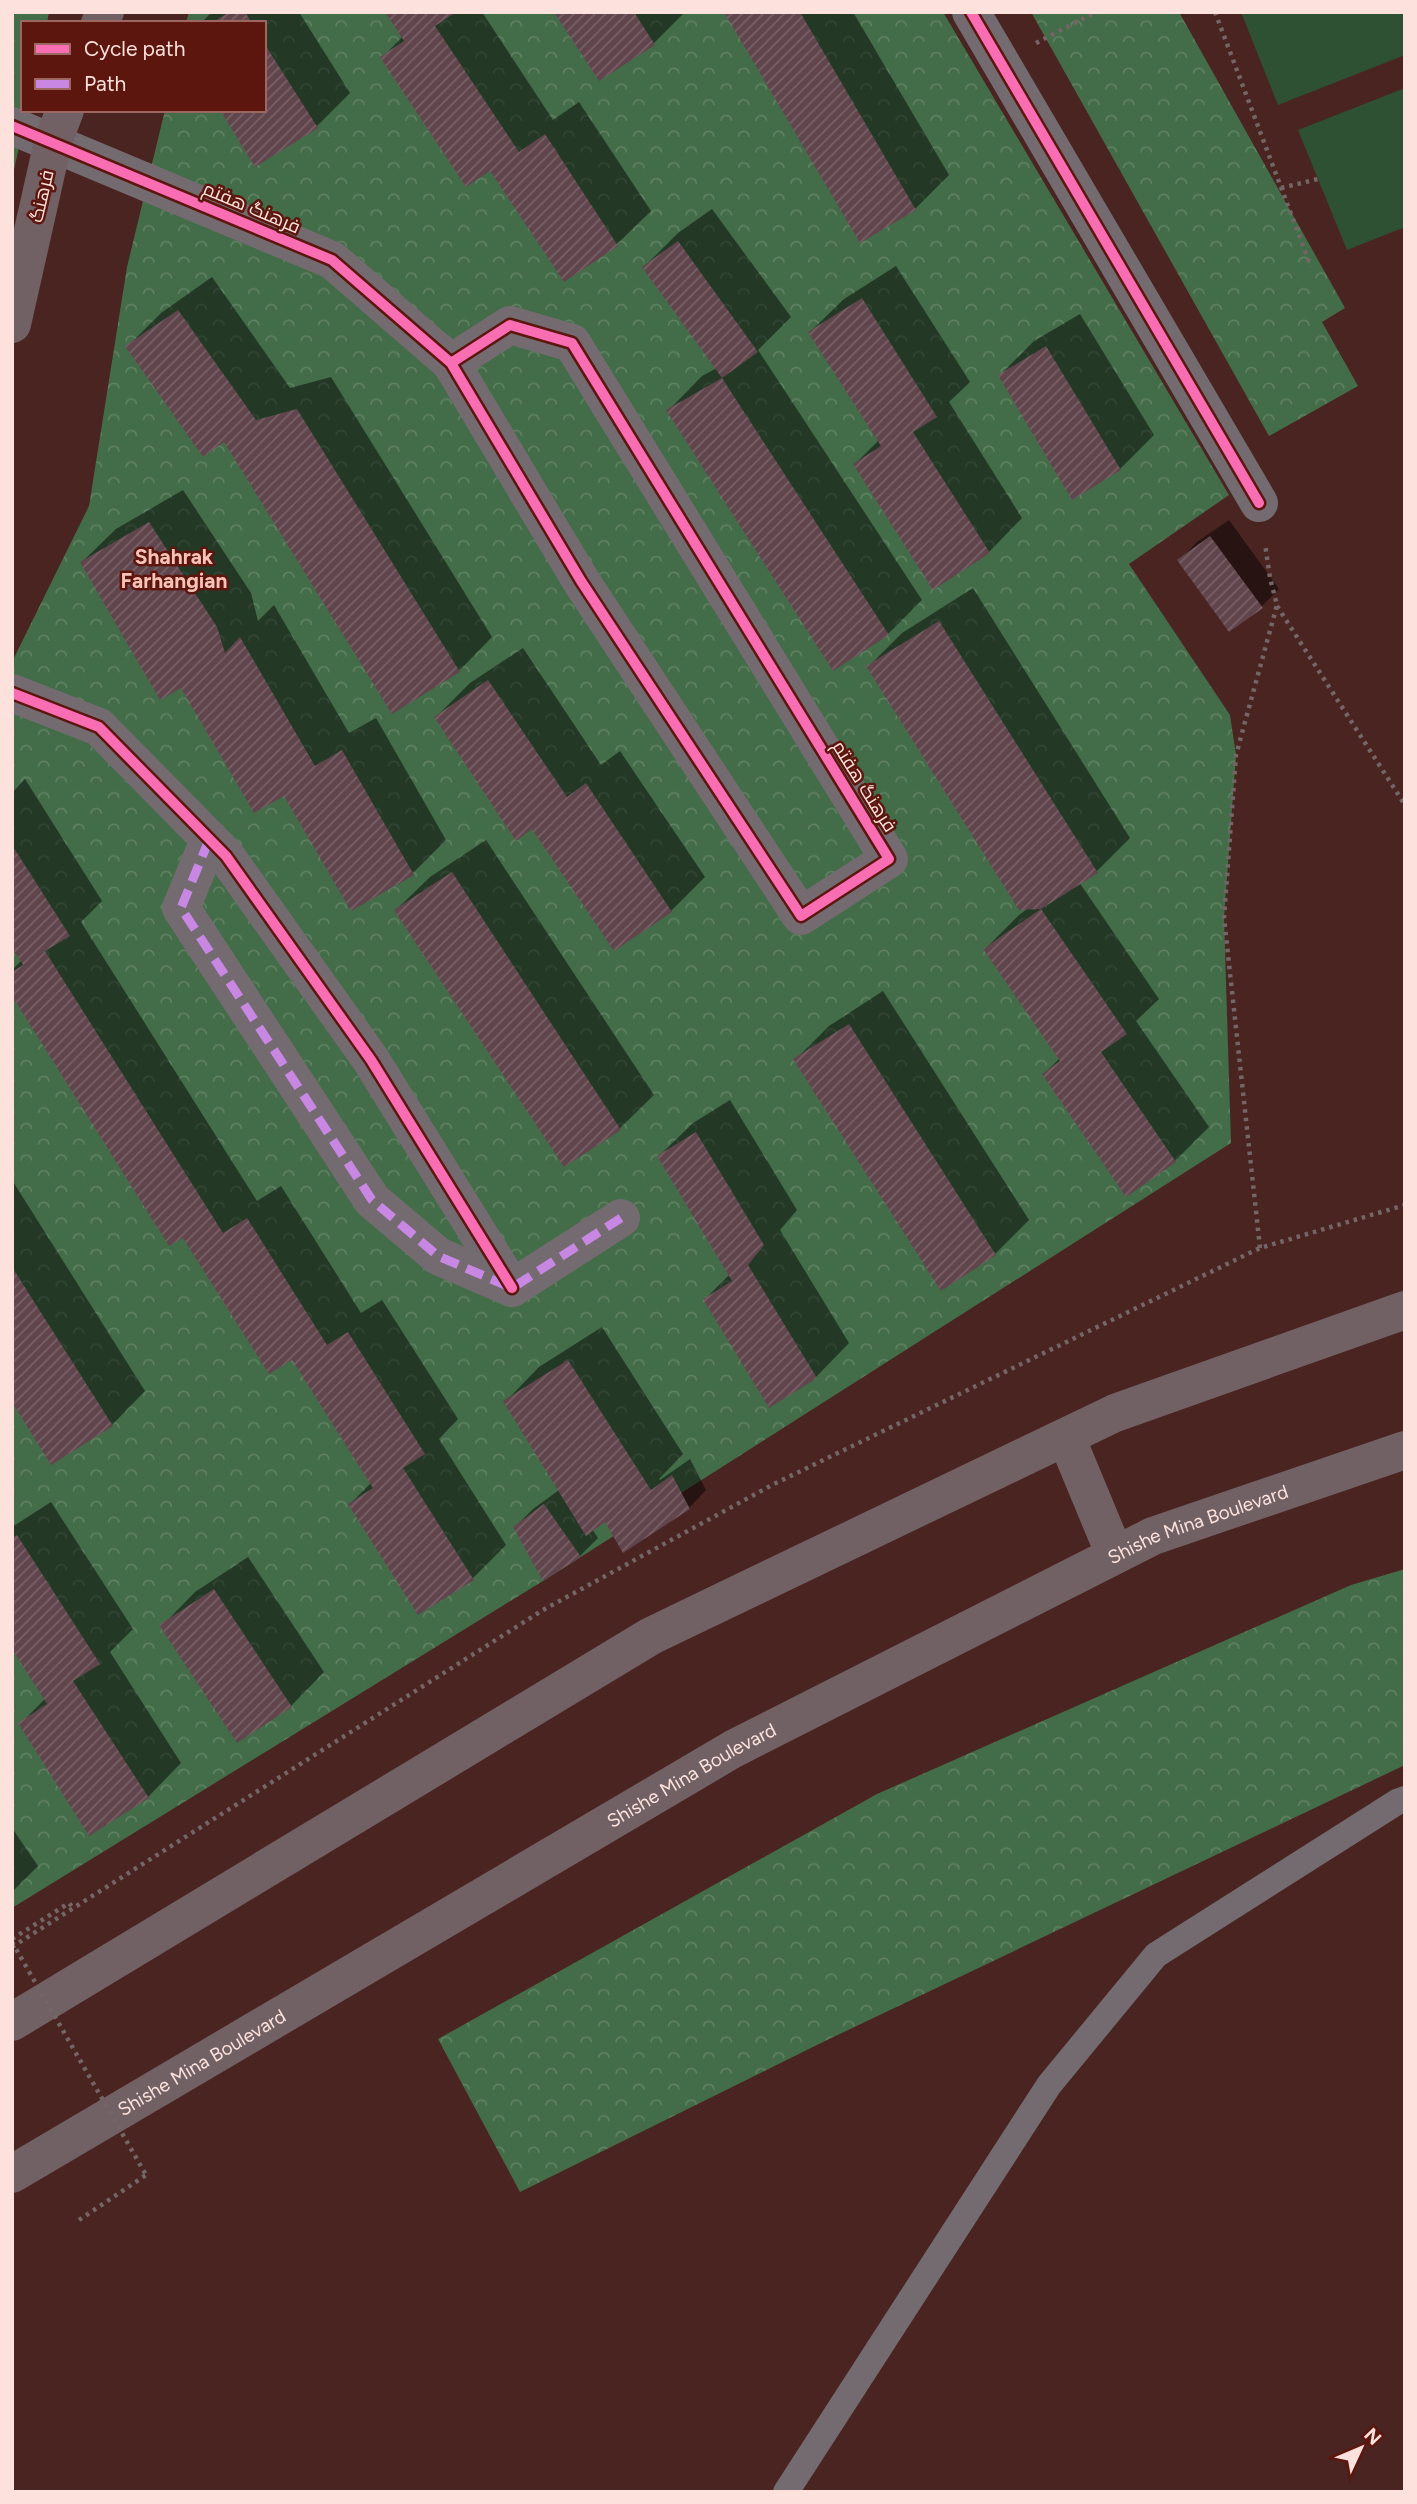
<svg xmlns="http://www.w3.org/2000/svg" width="1417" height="2504" font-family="Figtree,Cairo,sans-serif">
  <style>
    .forest { fill: url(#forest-crowns) }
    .park { fill: #2e5133 }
    .shadow { fill: #0007 }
    .building { fill: url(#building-hatch) }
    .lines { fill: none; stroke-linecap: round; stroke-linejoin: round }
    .path { stroke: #746567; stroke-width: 4.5; stroke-dasharray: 3.5 5; stroke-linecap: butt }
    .lane { stroke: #736b70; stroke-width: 26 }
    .street { stroke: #736b70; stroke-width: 38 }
    .secondary { stroke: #716064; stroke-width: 38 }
    .path-bridge { stroke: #746567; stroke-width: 4.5; stroke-dasharray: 3.5 5; stroke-linecap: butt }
    .quiet { stroke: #c787e3; stroke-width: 9; stroke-dasharray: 18 9; stroke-linecap: butt }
    .cycleway-casing { stroke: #5c160e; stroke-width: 15 }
    .cycleway { stroke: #f96db3; stroke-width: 10 }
    .labels { text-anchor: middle; stroke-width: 5; stroke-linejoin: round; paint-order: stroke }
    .street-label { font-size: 19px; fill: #fce1dc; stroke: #5c160e }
    .neighbourhood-label { font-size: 21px; font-weight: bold; fill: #f7c3b9; stroke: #5c160e }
  </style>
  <defs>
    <pattern id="forest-crowns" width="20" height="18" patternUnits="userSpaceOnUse" patternTransform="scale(1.75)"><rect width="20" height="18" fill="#436c48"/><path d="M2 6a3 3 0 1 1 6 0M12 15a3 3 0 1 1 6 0" fill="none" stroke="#5f8162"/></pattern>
    <pattern id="building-hatch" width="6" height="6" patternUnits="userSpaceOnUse" patternTransform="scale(1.75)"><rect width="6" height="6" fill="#61454d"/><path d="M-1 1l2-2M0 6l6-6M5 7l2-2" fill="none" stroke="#796066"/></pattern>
  </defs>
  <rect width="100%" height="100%" fill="#4a2420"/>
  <g class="forest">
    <polygon points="12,12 49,12 47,23 23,23 23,110 27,110 12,179"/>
    <polygon points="189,12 943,12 1229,495 1129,564 1230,715 1236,755 1224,918 1231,1143 543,1581 12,1908 12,1079 14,1077 12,1072 12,662 89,506 127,267 165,110 264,110 264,23 186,23"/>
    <polygon points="1031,12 1179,12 1345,308 1322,322 1358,386 1269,436"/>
    <polygon points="1405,1569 1405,1765 825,2041 520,2192 438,2039 877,1794 1351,1585"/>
  </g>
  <g class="park">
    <polygon points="1241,12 1405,12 1405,55 1278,105"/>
    <polygon points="1405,88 1405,227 1347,250 1298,130"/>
  </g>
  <g class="shadow">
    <polygon points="212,12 299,12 350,93 316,127 264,110 264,23 201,23"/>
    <polygon points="387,12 482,12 553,120 579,102 651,211 617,244 564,279 491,168 382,58 403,36"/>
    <polygon points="556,12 685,12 654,43 599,79"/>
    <polygon points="726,12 853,12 949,175 915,209"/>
    <polygon points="712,209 791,317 758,350 922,600 888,634 834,669 669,410 702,376 717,368 644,267 678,233"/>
    <polygon points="896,266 970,382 949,402 1022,518 989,552 855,464 879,440 810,332 844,299"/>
    <polygon points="212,277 290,388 331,377 492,637 459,671 128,346 161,313"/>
    <polygon points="1080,314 1154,435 1120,469 1000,375 1034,341"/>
    <polygon points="183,490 251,593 258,621 274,605 349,733 376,718 446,840 412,874 285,793 182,686 82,562 116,529"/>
    <polygon points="1229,520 1279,589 1262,606 1230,629 1180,560 1197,542"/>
    <polygon points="973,588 1130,838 1096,872 1079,882 1159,999 1136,1021 1209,1127 1175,1161 1126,1195 1044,1074 1060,1058 985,949 1019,915 1030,907 868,667 902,633"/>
    <polygon points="523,648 601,765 620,751 705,877 671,911 533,827 436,717 470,683"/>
    <polygon points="25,779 102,901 81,922 257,1201 281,1186 361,1313 382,1300 458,1419 439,1439 506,1545 472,1579 350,1504 371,1483 292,1357 183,1235 12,993 12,970 22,960 12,945 12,793"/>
    <polygon points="486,840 654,1095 620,1128 564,1165 396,910 430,877"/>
    <polygon points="883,991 1029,1220 995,1254 796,1059 829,1026"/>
    <polygon points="730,1100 797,1210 780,1230 849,1343 816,1377 705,1299 730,1274 659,1156 693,1123"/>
    <polygon points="12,1180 145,1391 112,1425 12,1399"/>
    <polygon points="602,1327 683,1454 659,1479 660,1480 690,1459 706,1490 689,1508 613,1516 592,1529 598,1538 580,1556 544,1578 515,1527 533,1509 559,1490 506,1401 539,1367"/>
    <polygon points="51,1502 133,1629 110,1652 181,1763 148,1797 20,1724 46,1698 12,1646 12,1527"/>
    <polygon points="248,1557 324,1672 291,1706 162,1626 195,1592"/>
    <polygon points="12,1828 38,1866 12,1892"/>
  </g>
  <g class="building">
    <polygon points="229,12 245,12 252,23 212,23"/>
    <polygon points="385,12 456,12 435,26 519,152 545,134 618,246 564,282 490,171 466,187 380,57 404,41"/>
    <polygon points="554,12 634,12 655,45 599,81"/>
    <polygon points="724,12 800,12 916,210 860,243"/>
    <polygon points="264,43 318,128 255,167 220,110 264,110"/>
    <polygon points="678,241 758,352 722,378 642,267"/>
    <polygon points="862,298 937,417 913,432 990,553 933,590 853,464 881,446 808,332"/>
    <polygon points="178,310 256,420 297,409 460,672 392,714 224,442 203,457 125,346"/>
    <polygon points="1046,346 1121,470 1072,500 998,375"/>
    <polygon points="722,378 889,635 833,671 666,410"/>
    <polygon points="149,522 217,627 225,653 240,637 315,766 342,750 414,875 351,911 284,796 254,813 181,688 160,700 80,562"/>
    <polygon points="1210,536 1263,608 1229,632 1177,560"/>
    <polygon points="939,621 1098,873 1041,909 1019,910 866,666"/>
    <polygon points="488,680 567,797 586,783 672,912 614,951 532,829 516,841 434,717"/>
    <polygon points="12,845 70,936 45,951 223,1233 247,1218 327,1345 348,1332 425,1454 403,1468 474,1580 418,1615 348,1504 373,1488 292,1360 269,1374 183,1238 169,1246 12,996 12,972 23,965 12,948"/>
    <polygon points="452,872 621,1130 564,1167 394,910"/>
    <polygon points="1041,909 1127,1034 1101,1052 1176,1162 1126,1197 1042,1074 1060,1061 983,949"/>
    <polygon points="849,1024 996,1255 941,1291 793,1059"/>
    <polygon points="696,1132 764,1245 748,1265 817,1378 769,1408 703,1299 732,1281 657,1156"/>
    <polygon points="12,1267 113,1426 51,1465 12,1402"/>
    <polygon points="568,1360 651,1490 672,1475 690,1509 623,1553 605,1522 586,1536 503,1401"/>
    <polygon points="544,1504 581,1557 543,1581 513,1527"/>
    <polygon points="17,1535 100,1664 73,1681 149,1798 89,1836 18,1723 47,1704 12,1649 12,1538"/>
    <polygon points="214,1589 292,1707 237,1743 159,1625"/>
  </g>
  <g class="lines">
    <g class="path">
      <polyline points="1215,12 1311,267"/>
      <polyline points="1036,43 1096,12"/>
      <polyline points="1281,188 1318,179"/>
      <polyline points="1277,606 1405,805"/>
      <polyline points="1260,1248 1224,918 1236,755 1277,605 1270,578 1265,544"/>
      <polyline points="12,1939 69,1903 74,1909"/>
      <polyline points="12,1947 543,1610 772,1485 1260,1248 1405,1205"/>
      <polyline points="79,2220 146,2175"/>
    </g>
    <polyline class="lane" points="786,2492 1049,2085 1156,1955 1397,1802 1405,1799"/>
    <g class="street">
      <polyline points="971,12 1259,503"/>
      <polyline points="12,126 332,260 451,363 581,581 801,916 889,859 572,343 510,325 451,363"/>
      <polyline points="12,693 99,727 226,856 371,1060 512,1288"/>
      <polyline points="209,840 181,908 372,1200 438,1256 512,1288 621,1218"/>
    </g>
    <g class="secondary">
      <polyline points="100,23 105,12"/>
      <polyline points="12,324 53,142 65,110"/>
      <polyline points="1066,1437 1115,1555"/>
      <polyline points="12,2022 651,1636 1115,1413 1405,1310"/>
      <path id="s1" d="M12 2174 733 1749 1153 1536 1405 1450"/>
    </g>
    <polyline class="path-bridge" points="12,1942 146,2175"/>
    <polyline class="quiet" points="209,840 181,908 372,1200 438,1256 512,1288 621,1218"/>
    <defs>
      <g id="cycleway">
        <polyline points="971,12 1259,503"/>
        <polyline points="12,126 332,260 451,363 581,581 801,916 889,859 572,343 510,325 451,363"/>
        <polyline points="12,693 99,727 226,856 371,1060 512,1288"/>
      </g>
    </defs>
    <use href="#cycleway" class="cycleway-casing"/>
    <use href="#cycleway" class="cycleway"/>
  </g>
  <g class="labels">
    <g class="street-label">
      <text transform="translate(41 196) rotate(-77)" y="7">فرهنگ</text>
      <text transform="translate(252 207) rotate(23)" y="7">فرهنگ هفتم</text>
      <text transform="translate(865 786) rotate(58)" y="7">فرهنگ هفتم</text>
      <text dy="7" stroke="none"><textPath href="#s1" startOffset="1354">Shishe Mina Boulevard</textPath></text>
      <text dy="7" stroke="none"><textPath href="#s1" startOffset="788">Shishe Mina Boulevard</textPath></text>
      <text dy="7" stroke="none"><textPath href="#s1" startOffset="220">Shishe Mina Boulevard</textPath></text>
    </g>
    <g class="neighbourhood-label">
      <text x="174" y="564">Shahrak<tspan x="174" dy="24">Farhangian</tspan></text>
    </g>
  </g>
  <rect width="1417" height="2504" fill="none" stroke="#fce1dc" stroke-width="28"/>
  <rect x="21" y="21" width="245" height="91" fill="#5c160e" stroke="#9c6760" stroke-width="2"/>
  <rect x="35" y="44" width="35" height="10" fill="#f96db3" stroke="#9c6760" stroke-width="2"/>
  <text x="84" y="56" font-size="21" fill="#fce1dc">Cycle path</text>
  <rect x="35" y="79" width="35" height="10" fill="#c787e3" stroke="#9c6760" stroke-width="2"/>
  <text x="84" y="91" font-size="21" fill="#fce1dc">Path</text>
  <g transform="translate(1361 2448) rotate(46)" stroke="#5c160e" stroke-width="5" paint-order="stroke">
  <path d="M0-5L12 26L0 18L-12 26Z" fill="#fce1dc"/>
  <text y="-10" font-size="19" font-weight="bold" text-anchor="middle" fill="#fce1dc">N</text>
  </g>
</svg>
